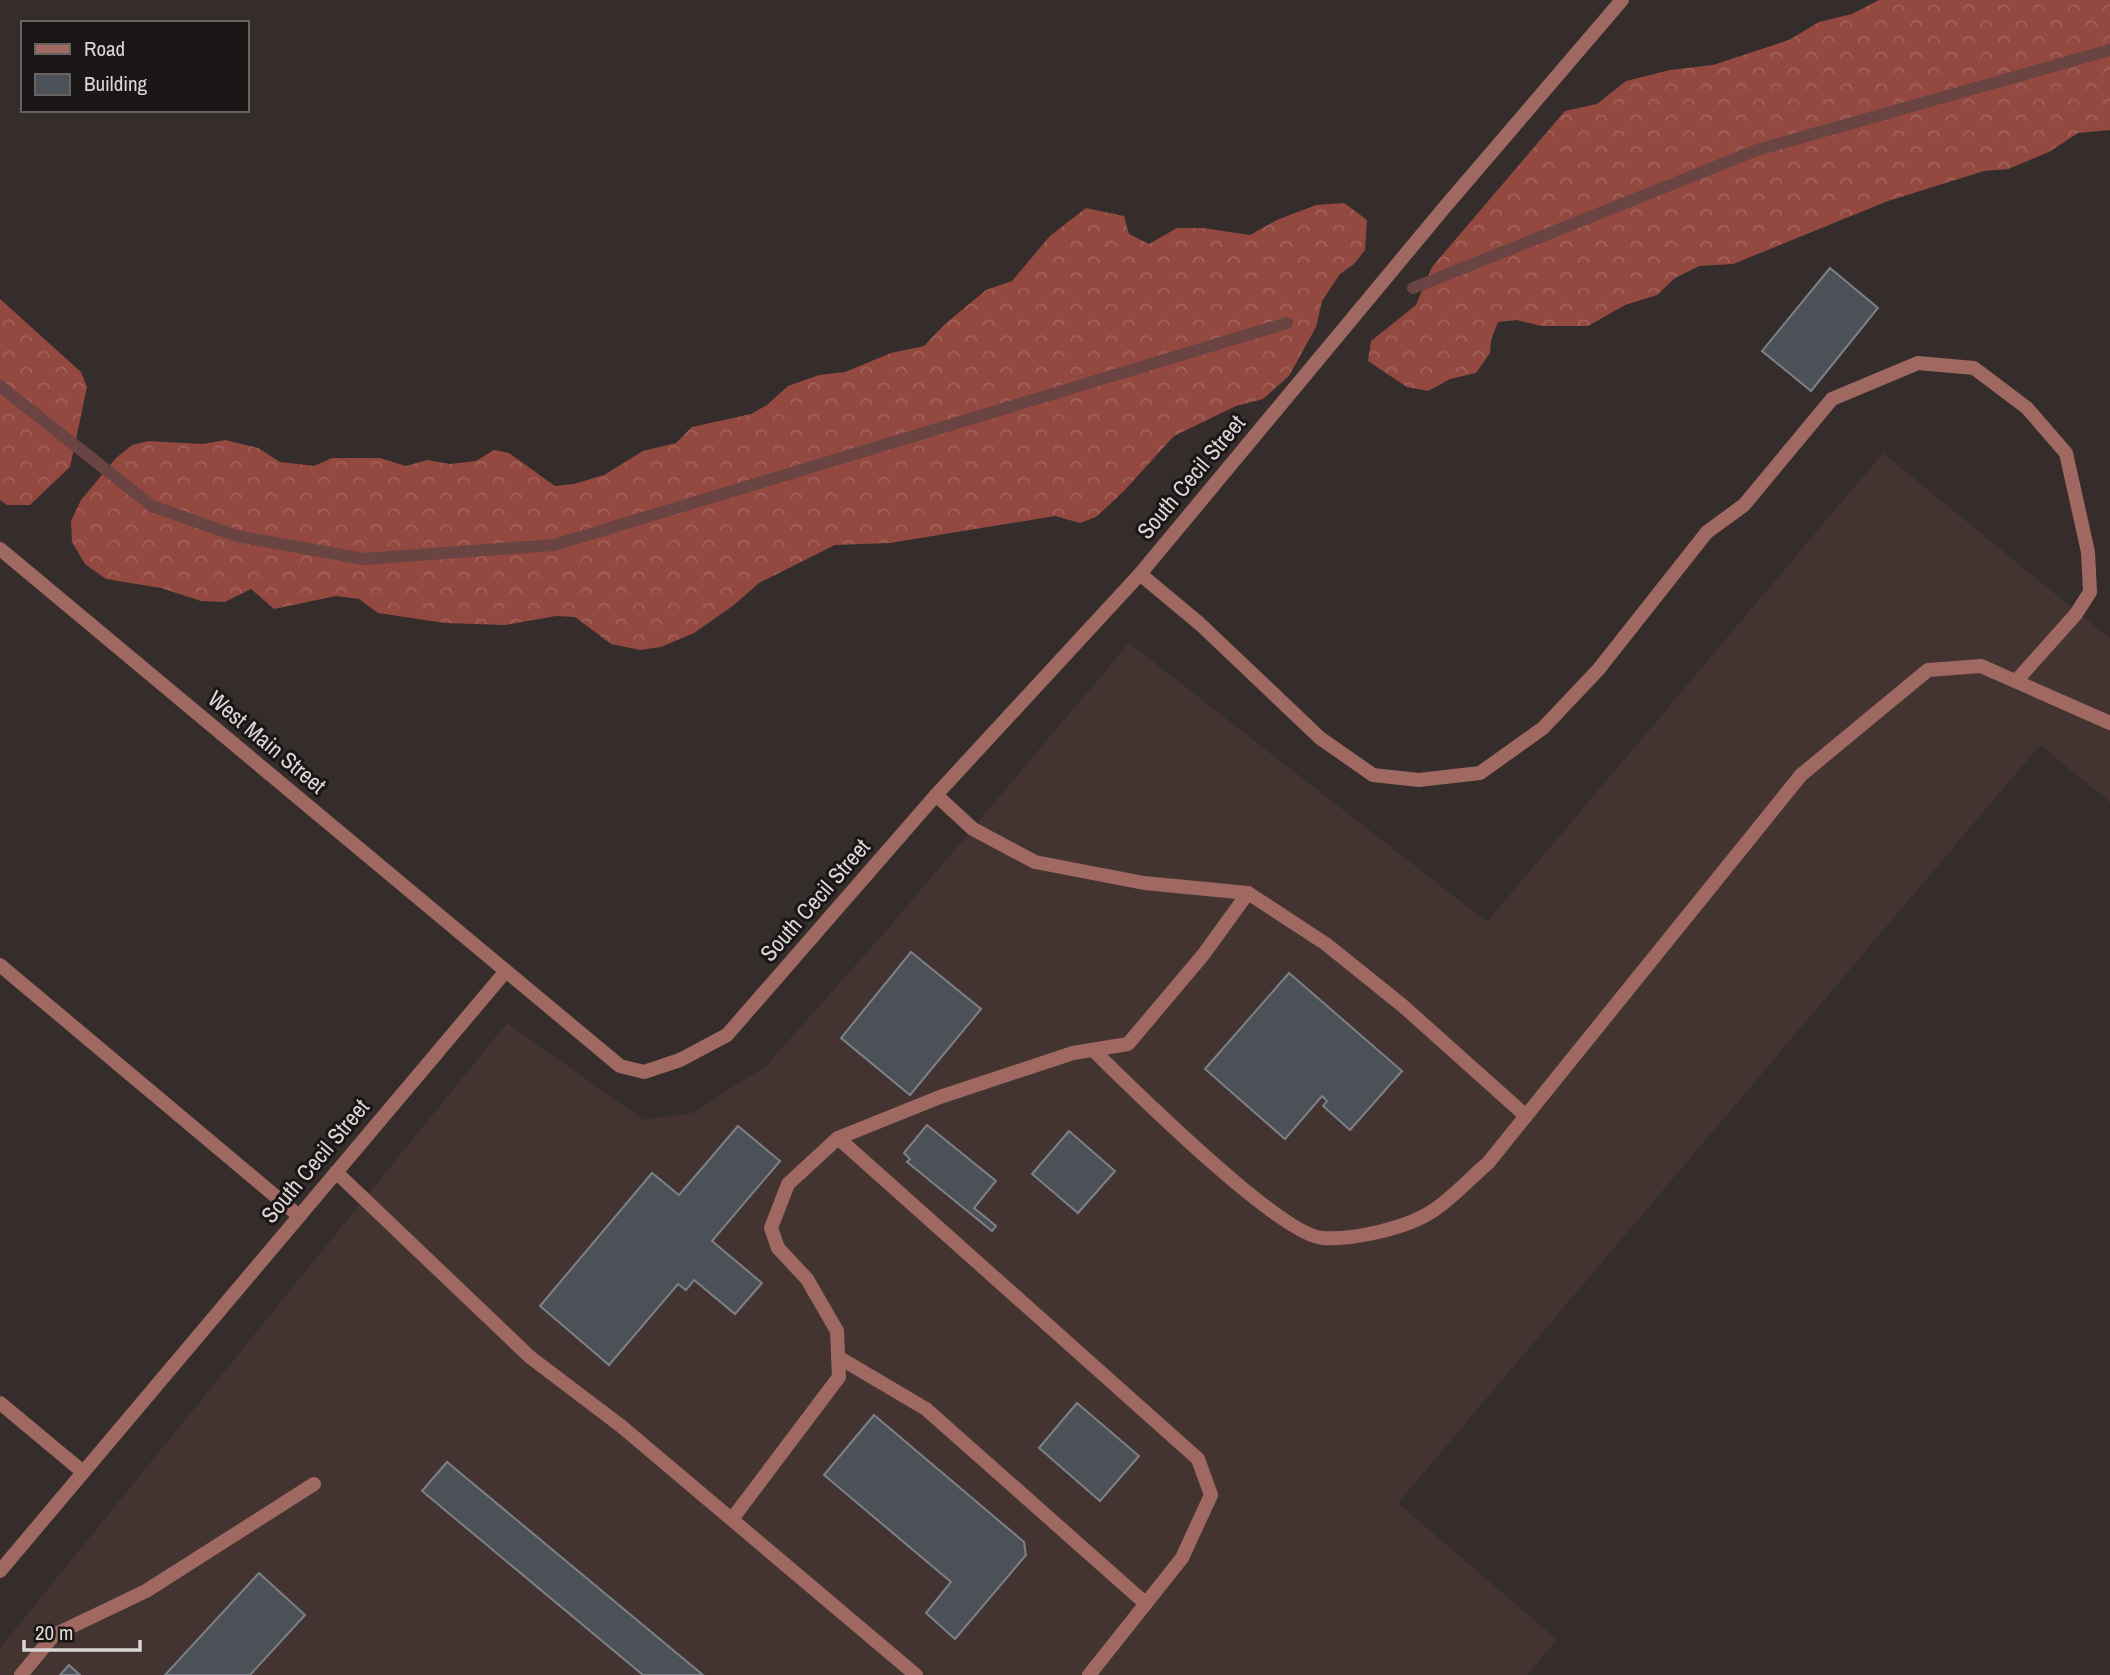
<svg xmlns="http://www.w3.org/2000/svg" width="2110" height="1675" font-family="'Archivo Narrow',sans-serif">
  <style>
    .built { fill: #433432 }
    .forest { fill: url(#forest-crowns) }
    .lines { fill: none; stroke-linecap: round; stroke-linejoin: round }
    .stream { stroke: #6a4443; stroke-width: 12 }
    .building { fill: #4c5157; stroke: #7c8188; stroke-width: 2 }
    .lane { stroke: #9f6860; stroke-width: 14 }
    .street { stroke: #9f6860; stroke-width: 14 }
    .labels { text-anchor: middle; stroke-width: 6; stroke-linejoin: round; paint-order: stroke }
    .street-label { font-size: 23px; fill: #dcd7d6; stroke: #1a1616 }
  </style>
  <defs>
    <pattern id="forest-crowns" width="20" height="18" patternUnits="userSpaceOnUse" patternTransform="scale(1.75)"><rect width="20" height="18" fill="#934940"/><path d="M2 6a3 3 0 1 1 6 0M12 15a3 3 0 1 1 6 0" fill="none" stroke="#a2625b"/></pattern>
  </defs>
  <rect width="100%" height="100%" fill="#352d2c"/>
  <polygon class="built" points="1883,453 2110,639 2110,802 2040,745 1398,1503 1557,1640 1527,1675 0,1675 0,1648 507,1023 644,1120 692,1113 766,1066 893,923 1129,643 1487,922"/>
  <g class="forest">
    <polygon points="1879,0 2110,0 2110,130 2078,133 2049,152 2008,169 1984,171 1888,201 1733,264 1699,266 1675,278 1657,295 1625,305 1588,326 1542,326 1516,320 1498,322 1491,340 1490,353 1476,373 1450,379 1428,391 1407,387 1368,361 1371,341 1416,305 1432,267 1565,111 1597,104 1626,81 1670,70 1713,65 1789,40 1819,22 1852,14"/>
    <polygon points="1344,203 1367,220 1365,250 1354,264 1340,274 1322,301 1316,327 1289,376 1263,399 1236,406 1174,436 1123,492 1096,517 1080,523 1055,516 890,543 835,545 759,583 734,605 694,633 661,647 640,650 611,644 575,617 556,616 505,625 445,623 378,613 359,599 336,596 274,609 251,589 225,602 201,601 161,588 106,579 85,564 72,542 71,521 81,500 116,458 132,445 149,441 203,444 225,440 258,448 280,462 314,466 332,458 380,458 406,466 427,460 450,464 476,461 494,450 509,453 555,486 574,484 604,475 643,451 676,443 692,427 751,414 767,405 788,386 819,375 845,372 891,353 924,346 945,324 986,290 1012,281 1050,236 1086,208 1124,216 1129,234 1149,244 1177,228 1203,228 1250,235 1277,220 1316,205"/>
    <polygon points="0,299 81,372 87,387 70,467 30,505 7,505 0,500"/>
  </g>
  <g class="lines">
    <g class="stream">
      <polyline points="1413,288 1757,150 2110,50"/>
      <polyline points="0,386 152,506 237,536 364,559 554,545 1287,323"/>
    </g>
  </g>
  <g class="building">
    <polygon points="1830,268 1878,308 1811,391 1762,351"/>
    <polygon points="911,952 981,1009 910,1095 841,1038"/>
    <polygon points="1289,973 1402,1071 1350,1130 1323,1106 1327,1101 1322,1096 1285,1139 1205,1069"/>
    <polygon points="927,1125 996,1181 974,1208 996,1226 992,1231 907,1162 910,1159 904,1153"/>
    <polygon points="738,1126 780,1161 712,1241 762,1283 735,1314 694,1280 686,1290 678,1284 609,1365 540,1306 652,1173 679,1195"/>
    <polygon points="1069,1131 1115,1171 1078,1213 1032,1174"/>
    <polygon points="1077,1403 1139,1456 1100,1501 1039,1448"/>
    <polygon points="874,1415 1024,1542 1026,1555 955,1639 926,1613 951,1582 824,1475"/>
    <polygon points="447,1462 703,1675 643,1675 422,1491"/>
    <polygon points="259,1573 305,1615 250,1675 165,1675"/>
    <polygon points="69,1665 80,1675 60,1675"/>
  </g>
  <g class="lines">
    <g class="lane">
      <polyline points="1140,574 1200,624 1320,738 1373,775 1419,780 1480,773 1543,728 1598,670 1707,532 1744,505 1832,399 1918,363 1974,368 2027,408 2066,453 2088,552 2090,592 2076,614 2016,681"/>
      <polyline points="936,795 973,829 1035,862 1144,883 1248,893 1326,944 1403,1006 1526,1116"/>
      <polyline points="0,965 299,1216"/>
      <path d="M1093 1050C1129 1085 1280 1236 1323 1238 1354 1240 1406 1228 1431 1212 1452 1199 1470 1178 1488 1163L1801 775 1928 670 1981 666 2110 723"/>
      <polyline points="838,1138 1198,1459 1211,1495 1182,1558 1089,1675"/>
      <polyline points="336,1172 530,1357 621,1426 916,1675"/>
      <polyline points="838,1357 926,1409 1145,1603"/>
      <polyline points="732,1519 839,1377 837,1331 807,1279 778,1248 771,1228 788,1184 838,1138 940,1097 1073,1053 1128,1044 1203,955 1248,893"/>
      <polyline points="21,1675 54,1635 146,1591 314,1484"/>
    </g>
    <g class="street">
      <polyline points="0,549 620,1066 644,1072 680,1060 727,1035 936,795 1140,574 1444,208 1622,0"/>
      <polyline points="0,1403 83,1472"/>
      <polyline points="0,1571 506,971"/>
    </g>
  </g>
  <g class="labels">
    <g class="street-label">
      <text transform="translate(1191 477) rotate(-50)" y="8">South Cecil Street</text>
      <text transform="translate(267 742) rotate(40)" y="8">West Main Street</text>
      <text transform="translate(815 900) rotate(-49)" y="8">South Cecil Street</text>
      <text transform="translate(315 1161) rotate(-50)" y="8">South Cecil Street</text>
    </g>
  </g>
  <rect x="21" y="21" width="228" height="91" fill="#1a1616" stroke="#686363" stroke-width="2"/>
  <rect x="35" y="44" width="35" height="10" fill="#9f6860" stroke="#686363" stroke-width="2"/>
  <text x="84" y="56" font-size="21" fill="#dcd7d6">Road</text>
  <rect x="35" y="74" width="35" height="21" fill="#4c5157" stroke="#686363" stroke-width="2"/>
  <text x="84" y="91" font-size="21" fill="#dcd7d6">Building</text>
  <path d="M24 1640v10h116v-10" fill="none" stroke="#dcd7d6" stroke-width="3.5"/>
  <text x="35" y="1640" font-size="21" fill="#dcd7d6" stroke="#1a1616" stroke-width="5" paint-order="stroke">20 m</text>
</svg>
